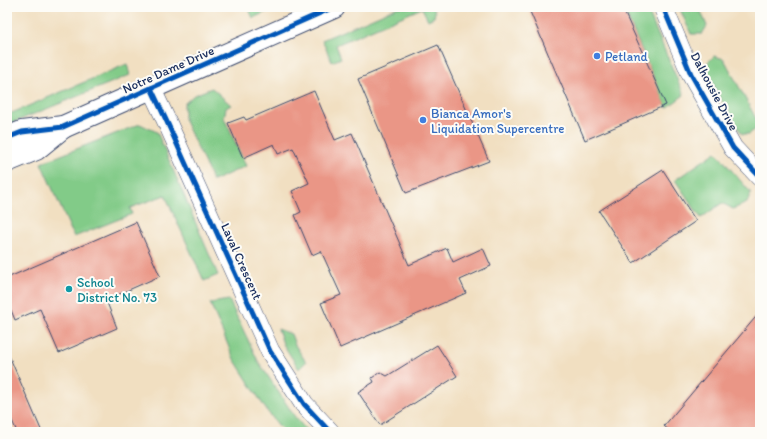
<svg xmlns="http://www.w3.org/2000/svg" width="767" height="439" font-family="Itim,sans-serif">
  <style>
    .green { fill: #82cb88; stroke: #4e7d73 }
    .building { fill: #ea9686 }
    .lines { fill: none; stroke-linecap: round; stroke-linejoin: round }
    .minor-casing { stroke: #3b496d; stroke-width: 20 }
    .tertiary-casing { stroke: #3b496d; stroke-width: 24 }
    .minor { stroke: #fff; stroke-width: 19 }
    .tertiary { stroke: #fff; stroke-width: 22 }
    .cycleway-casing { stroke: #fdfcf7; stroke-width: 8 }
    .cycleway { stroke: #0057b8; stroke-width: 5 }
    .shop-dot { fill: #3f7fe0; stroke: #fdfcf7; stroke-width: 1.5 }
    .culture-dot { fill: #0f9aa8; stroke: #fdfcf7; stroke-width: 1.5 }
    .labels { text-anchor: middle; stroke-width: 4; stroke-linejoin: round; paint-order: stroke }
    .shop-label { font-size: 13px; fill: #366cbe; stroke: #fdfcf7; text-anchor: start }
    .street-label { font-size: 13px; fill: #1b2f5e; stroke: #fdfcf7 }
    .culture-label { font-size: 13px; fill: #0d838f; stroke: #fdfcf7; text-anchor: start }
  </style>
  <rect width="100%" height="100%" fill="#fdfcf7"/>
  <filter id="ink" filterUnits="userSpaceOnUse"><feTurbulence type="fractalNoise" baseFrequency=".025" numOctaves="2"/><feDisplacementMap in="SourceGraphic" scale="8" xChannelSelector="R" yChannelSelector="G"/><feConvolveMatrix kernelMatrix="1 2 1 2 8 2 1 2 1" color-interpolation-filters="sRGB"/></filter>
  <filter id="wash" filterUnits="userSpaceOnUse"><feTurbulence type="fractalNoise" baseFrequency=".012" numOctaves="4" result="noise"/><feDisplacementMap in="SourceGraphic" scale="16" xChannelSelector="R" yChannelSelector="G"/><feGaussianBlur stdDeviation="0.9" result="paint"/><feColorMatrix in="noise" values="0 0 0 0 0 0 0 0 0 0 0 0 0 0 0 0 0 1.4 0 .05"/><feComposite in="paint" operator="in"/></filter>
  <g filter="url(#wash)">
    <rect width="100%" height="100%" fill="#f1dfc1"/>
    <g class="green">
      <polygon points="248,7 277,7 253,18"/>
      <polygon points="398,7 433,7 435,12 434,17 428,20 422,8 336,45 341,58 332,62 322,40"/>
      <polygon points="623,7 646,7 684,95 667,108"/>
      <polygon points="679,7 699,7 707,26 702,34 691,34"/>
      <polygon points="714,56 724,59 760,126 749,134 742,134 717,93 705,65"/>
      <polygon points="127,64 130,75 7,125 7,115"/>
      <polygon points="212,88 231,105 226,108 224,118 246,166 213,181 184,119 184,104 194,95"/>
      <polygon points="140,124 157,132 218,275 204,281 165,195 130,208 132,214 74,237 41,163"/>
      <polygon points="716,152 751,193 747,203 733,209 722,203 701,218 675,180"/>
      <polygon points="229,300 258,361 295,417 308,432 284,432 267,411 234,359 210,303"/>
      <polygon points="278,329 291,334 295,345 306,362 299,369 283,344"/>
    </g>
    <g id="blocks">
      <g class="building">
        <polygon points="528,7 622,7 666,105 585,140"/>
        <polygon points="438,45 489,161 406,193 358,79"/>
        <polygon points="314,91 335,140 352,133 409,265 447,248 453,262 483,248 491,266 460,280 466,293 340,348 321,303 341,295 321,251 312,255 295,215 301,212 292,191 309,183 293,148 278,154 274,144 243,158 228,123 244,117 246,120"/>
        <polygon points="663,170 696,221 633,263 599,211"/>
        <polygon points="136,222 160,276 106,300 117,328 59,353 40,309 15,320 11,310 7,312 7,278"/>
        <polygon points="760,312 760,432 671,432 664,426"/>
        <polygon points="437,345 457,376 380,425 358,392 374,382 372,378 380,372 387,376"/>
        <polygon points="7,351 42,432 17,432 7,409"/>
      </g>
    </g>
  </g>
  <g filter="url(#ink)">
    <use href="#blocks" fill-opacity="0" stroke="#3b496d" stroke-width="1"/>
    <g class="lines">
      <defs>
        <g id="minor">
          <polyline points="663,7 691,74 733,148 760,177"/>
          <polyline points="151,88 167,122 270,351 304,404 330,432"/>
        </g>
        <g id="tertiary">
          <polyline points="7,138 22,132 63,127 151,88 334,7"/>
          <polyline points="7,161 36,149 63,127"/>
        </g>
      </defs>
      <use href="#minor" class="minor-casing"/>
      <use href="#tertiary" class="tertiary-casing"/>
      <use href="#minor" class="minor"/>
      <use href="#tertiary" class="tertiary"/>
      <defs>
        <g id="cycleway">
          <polyline points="663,7 691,74 733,148 760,177"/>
          <polyline points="151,88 167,122 270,351 304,404 330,432"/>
          <polyline points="7,138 22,132 63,127 151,88 334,7"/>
        </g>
      </defs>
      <use href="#cycleway" class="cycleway-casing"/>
      <use href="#cycleway" class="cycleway"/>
    </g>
  </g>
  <g class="shop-dot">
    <circle cx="597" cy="56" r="4"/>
    <circle cx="423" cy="120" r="4"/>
  </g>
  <circle class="culture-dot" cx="69" cy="289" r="4"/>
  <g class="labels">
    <g class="shop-label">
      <text x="605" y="61">Petland</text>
      <text x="431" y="118">Bianca Amor's<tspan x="431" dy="15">Liquidation Supercentre</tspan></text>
    </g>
    <g class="street-label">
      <text transform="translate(168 69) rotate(-24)" y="5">Notre Dame Drive</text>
      <text transform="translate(715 91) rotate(62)" y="5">Dalhousie Drive</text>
      <text transform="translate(242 261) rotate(66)" y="5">Laval Crescent</text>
    </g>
    <g class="culture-label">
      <text x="77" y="287">School<tspan x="77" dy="15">District No. 73</tspan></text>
    </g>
  </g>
  <rect width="767" height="439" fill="none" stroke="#fdfcf7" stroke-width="24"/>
</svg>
